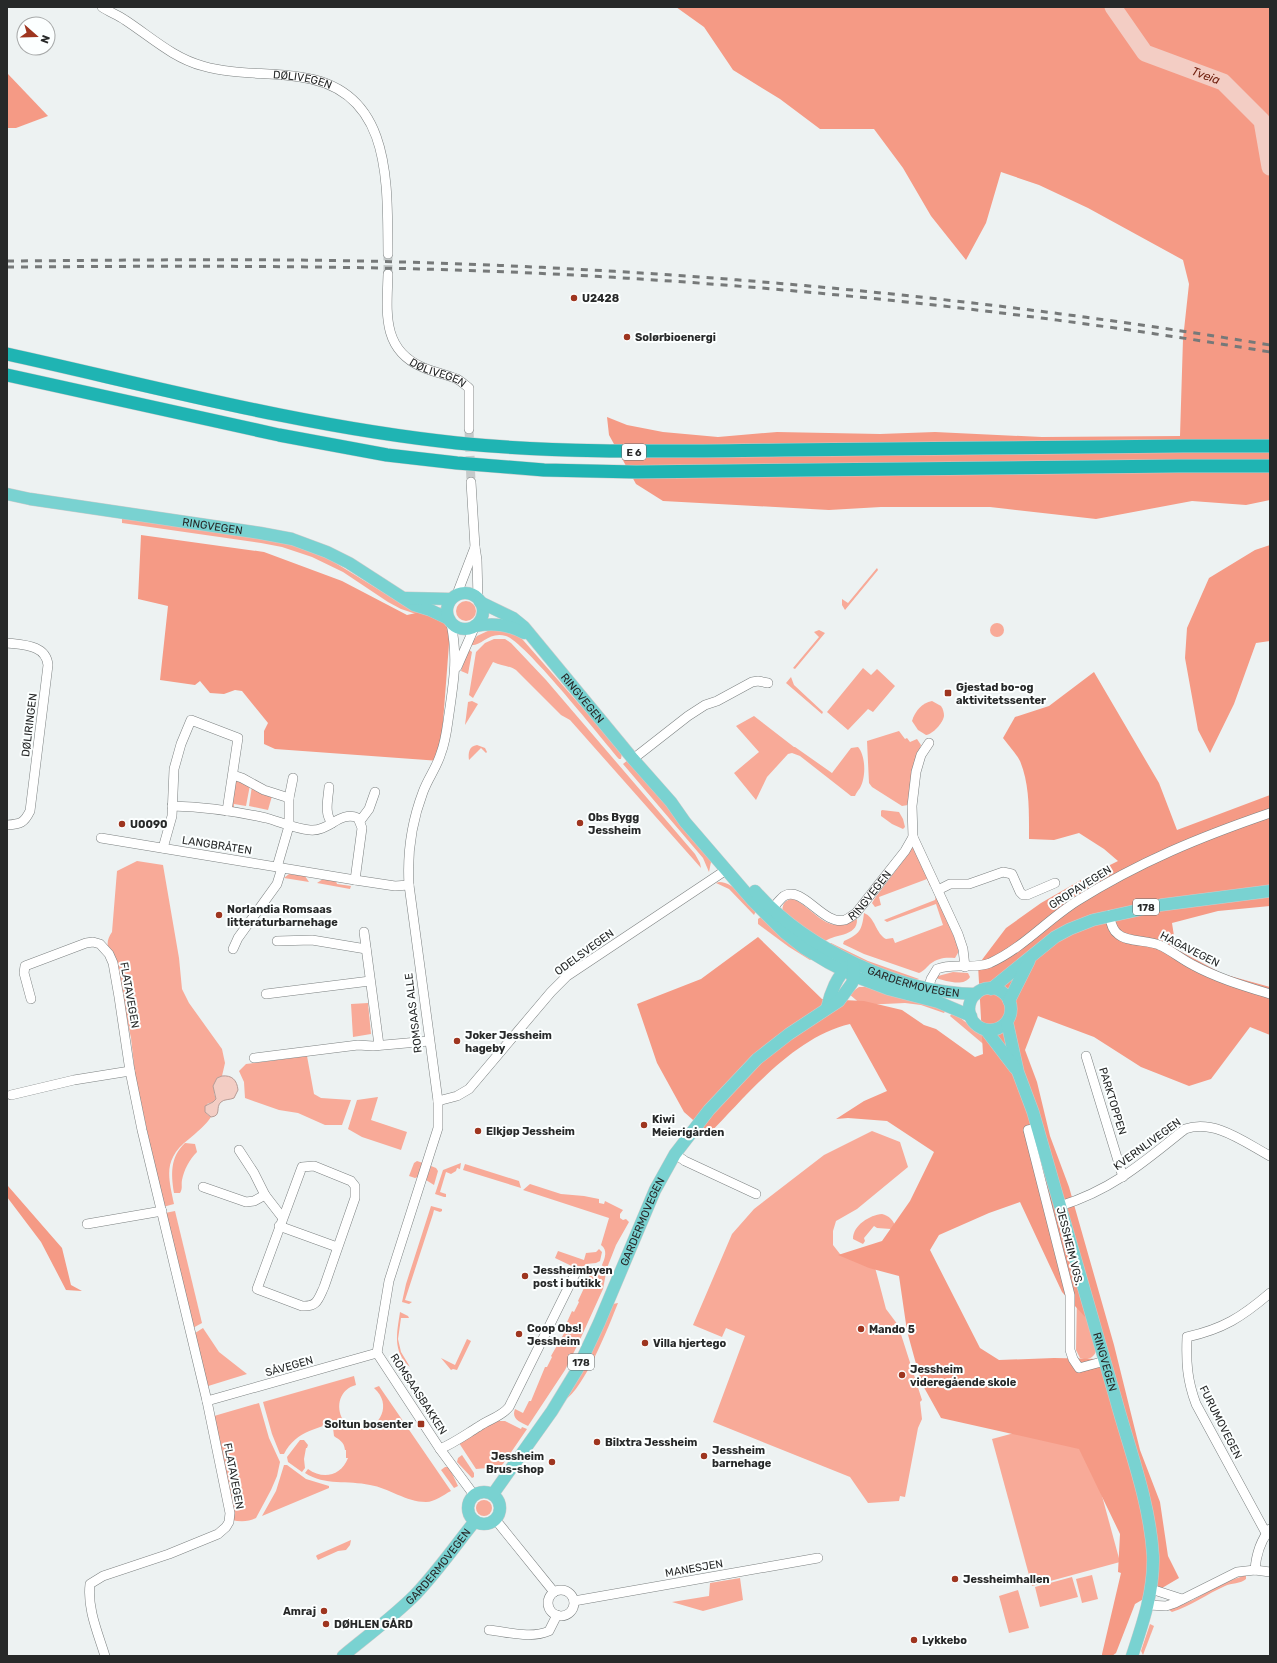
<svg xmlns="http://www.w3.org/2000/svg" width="1277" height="1663" font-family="Rubik,sans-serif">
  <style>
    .green { fill: #f8aa98 }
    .forest { fill: #f59a85; fill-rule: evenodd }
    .water { fill: #f3cdc4; stroke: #b69c96 }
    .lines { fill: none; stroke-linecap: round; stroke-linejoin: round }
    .river { stroke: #f3cdc4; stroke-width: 17 }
    .minor-tunnel { stroke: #c5caca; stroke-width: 9; stroke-dasharray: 9 4.5; stroke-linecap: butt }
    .minor-casing { stroke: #7c8181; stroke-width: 10 }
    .major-casing { stroke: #cbcccc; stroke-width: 13 }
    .highway-casing { stroke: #cbcccc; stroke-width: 14 }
    .minor { stroke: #fff; stroke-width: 9 }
    .major { stroke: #79d2d1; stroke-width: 12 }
    .highway { stroke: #1fb4b3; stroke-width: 13 }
    .rail { stroke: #767979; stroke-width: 3; stroke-dasharray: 7 7; stroke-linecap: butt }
    .poi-dot { fill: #9e351f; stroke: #fcffff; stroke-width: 1.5 }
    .labels { text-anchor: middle; stroke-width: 4; stroke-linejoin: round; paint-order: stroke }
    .shield { fill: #fcffff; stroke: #676969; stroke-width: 1 }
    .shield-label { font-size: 10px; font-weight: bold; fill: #272929 }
    .street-label { font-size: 11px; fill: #272929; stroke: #fcffff }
    .poi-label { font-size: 11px; font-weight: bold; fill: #272929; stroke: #fcffff; text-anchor: start }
    .water-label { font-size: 12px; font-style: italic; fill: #6e1e0d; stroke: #fcffff }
  </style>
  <rect width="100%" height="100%" fill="#edf2f2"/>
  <g class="green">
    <polygon points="122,518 267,540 296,546 329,559 399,602 442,621 450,642 445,641 419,615 401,609 388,602 343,572 312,557 282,547 261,543 122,523"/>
    <polygon points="877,568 878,570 845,610 842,605 842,599 848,603"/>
    <circle cx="466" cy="611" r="10"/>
    <circle cx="997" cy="630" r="7"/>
    <path d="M492 629 517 634 523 640 622 753 621 759H619C602 739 524 641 506 636 488 631 482 647 470 645L477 636Z"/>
    <polygon points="819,630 825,633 795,669 793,668 819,637 814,632"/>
    <path d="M494 639H505L511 643 546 680 695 854 700 863 701 868 570 720 561 715 516 670C508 665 501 666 493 662L473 698 469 695 476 652 485 643Z"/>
    <polygon points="468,649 472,652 468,674 461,671"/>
    <polygon points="863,668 871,675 877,669 895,686 873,712 868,709 848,730 827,712"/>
    <polygon points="791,677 794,685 823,712 822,714 786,683"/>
    <polygon points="472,701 478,704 465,725 468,702"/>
    <path d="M932 701 941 706C943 709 944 712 944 716 943 723 933 734 926 735L918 730 912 721C915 711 922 703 932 701Z"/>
    <path d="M754 716 794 747H795L832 773 851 748 858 747C866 756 866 778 860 788 858 791 856 793 855 796H851L846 792 800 756 792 753 788 754 767 777 756 800 734 773 759 752 736 726Z"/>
    <polygon points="899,731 905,739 907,738 910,742 917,739 921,745 916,760 908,805 902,806 872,787 869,783 867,741"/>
    <path d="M477 745 485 748 487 752 486 753 481 748 469 760C468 753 469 746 477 745Z"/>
    <polygon points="628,760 710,858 711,862 709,872 703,858 623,764"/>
    <polygon points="236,780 250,785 246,806 234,804 234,809 231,808"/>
    <polygon points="252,786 272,796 268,810 249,806"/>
    <polygon points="882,810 899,812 903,819 905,827 903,829 892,824 881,816 881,811"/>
    <polygon points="915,845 931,885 930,886 927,879 879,897 881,905 875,907 872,903 875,898 909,853 911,848"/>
    <path d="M137 861 163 865 179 958 182 989 189 1003 222 1049 225 1063 222 1076 217 1078 214 1093 216 1099 213 1102 207 1104V1114L211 1117C205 1126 197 1132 189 1139 163 1159 168 1176 174 1204L163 1207 135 1074 131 1038 113 955C106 947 106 941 112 932L117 871Z"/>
    <polygon points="289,874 305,876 309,882 284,878"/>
    <polygon points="323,879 336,881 337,884 351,886 350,889 317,883"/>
    <path d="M719 882C736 883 746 900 756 911L754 915 729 889 716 883Z"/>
    <path d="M936 896 955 939 959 951 955 958C945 957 938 958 930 964 926 968 924 971 919 973L864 954 843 944 844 941C860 934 862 930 864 913 875 917 876 934 886 939L893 938 895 943 943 925 936 904 887 922 884 920 935 900Z"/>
    <path d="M794 899C818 912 826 936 857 919 858 938 832 933 823 943L783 913C781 905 785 899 794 899Z"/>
    <polygon points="762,916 813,959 810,960 789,947 758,924 758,919"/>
    <polygon points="831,943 868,961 919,979 917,980 874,968 828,944"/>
    <path d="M953 972 968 973 970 977C964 987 946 981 936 978L938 976Z"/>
    <polygon points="859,987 866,987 946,1010 944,1013 921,1005 905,1003 862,1005 849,994"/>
    <polygon points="368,1003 371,1034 353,1037 351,1004"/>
    <polygon points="953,1012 974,1029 986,1037 988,1048 950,1016"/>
    <polygon points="307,1056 314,1094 321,1098 351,1100 342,1125 325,1125 298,1113 279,1110 245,1098 244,1082 239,1071 246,1064"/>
    <polygon points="378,1097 371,1120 407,1132 401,1150 362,1137 348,1129 357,1100"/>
    <polygon points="872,1131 900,1142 908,1167 857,1209 836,1221 833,1231 833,1245 840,1254 848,1258 872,1256 886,1309 898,1325 922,1400 920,1402 922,1419 918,1428 905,1497 900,1496 899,1501 868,1503 850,1477 713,1422 745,1336 726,1328 722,1337 693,1325 732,1234 754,1209 824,1155"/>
    <path d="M1036 1142 1096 1351C1094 1358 1087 1361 1080 1358L1076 1350 1077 1297Z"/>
    <path d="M185 1143 195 1144 197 1152C189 1160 184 1170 182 1180 181 1185 183 1188 180 1193H174C171 1174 170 1157 185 1143Z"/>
    <polygon points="417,1161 423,1163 418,1177 415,1178 409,1176 414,1163"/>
    <polygon points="461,1163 460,1169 457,1168 456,1171 451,1174 446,1172 440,1192 446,1194 446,1197 444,1197 435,1194 443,1170"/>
    <polygon points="465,1164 519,1181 521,1188 463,1170"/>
    <polygon points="431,1166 436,1168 438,1171 434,1185 426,1180"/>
    <path d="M530 1184 561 1194 584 1196 599 1199V1203L604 1204 605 1201 623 1210 620 1214V1218L623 1220 626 1219 629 1222 616 1245 607 1268 603 1267 602 1265C605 1258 608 1250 601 1245L609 1218 523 1190Z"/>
    <polygon points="431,1206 442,1209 442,1211 440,1212 434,1210 433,1214 405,1300 412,1302 409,1304 402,1302 406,1284"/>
    <polygon points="175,1211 202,1323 191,1329 165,1213"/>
    <path d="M882 1214C889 1216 892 1219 895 1225L891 1229 877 1228 874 1226 864 1238 865 1241 863 1244 853 1239C853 1225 870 1215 882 1214Z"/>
    <polygon points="599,1249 602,1252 600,1261 596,1263 586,1264 580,1270 555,1258 558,1251 584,1260 586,1253 596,1252"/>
    <path d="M591 1267H596L606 1273 603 1289 578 1344 565 1370 528 1426C520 1422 511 1419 515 1409L523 1413 529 1401H531L545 1367H547L552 1357 551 1356 566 1330 564 1329 572 1311 574 1312 579 1302 578 1301 590 1275 585 1273 588 1268Z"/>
    <path d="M618 1303C608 1328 585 1387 564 1401L613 1304Z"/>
    <path d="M400 1312 408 1316 409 1318H401L398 1339 401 1352 410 1367C392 1351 397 1333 400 1312Z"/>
    <polygon points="203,1328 219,1352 247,1374 205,1387 192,1335"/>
    <polygon points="467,1339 471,1341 457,1370 453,1369 451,1370 441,1358 455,1365"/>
    <path d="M354 1376 356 1385C340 1389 335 1406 343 1420 320 1428 296 1430 284 1454H280L272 1434 263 1402Z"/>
    <path d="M379 1386 451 1491C443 1495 435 1502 426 1502 406 1502 389 1488 370 1485 348 1480 325 1486 305 1473L308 1469C323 1480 341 1476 348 1458H346V1450H345C344 1441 339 1440 334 1436L333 1428 346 1423C370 1442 398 1409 374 1388Z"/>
    <path d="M259 1403 269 1438 280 1462 277 1476 271 1490 256 1518C248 1522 240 1522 232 1520L214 1416Z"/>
    <polygon points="1080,1415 1120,1562 1032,1586 992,1439"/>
    <polygon points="496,1421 505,1421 521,1429 522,1427 527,1429 503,1464 499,1467 476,1469 459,1443"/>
    <polygon points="300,1440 304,1440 308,1445 307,1448 306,1448 304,1459 305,1468 302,1472 288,1462 287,1457"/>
    <polygon points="462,1455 474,1473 474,1477 472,1478 457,1462 458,1458"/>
    <polygon points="284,1465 287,1465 306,1479 329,1486 329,1488 262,1516 276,1491"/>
    <polygon points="445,1467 449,1467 458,1486 454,1488 441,1470"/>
    <circle cx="484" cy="1508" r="8"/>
    <polygon points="351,1540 350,1545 346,1550 338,1551 318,1560 316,1556 317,1555"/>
    <polygon points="1092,1575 1098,1599 1082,1603 1076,1579"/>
    <path d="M1246 1575V1579C1241 1584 1231 1583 1225 1586 1207 1594 1191 1606 1172 1612L1169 1610 1193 1600 1223 1583Z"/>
    <polygon points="1072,1577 1078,1597 1040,1607 1035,1587"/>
    <polygon points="740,1578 743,1600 703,1611 672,1602 709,1596 710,1583"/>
    <polygon points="1018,1590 1029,1628 1009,1633 999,1596"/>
    <polygon points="1150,1624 1154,1626 1143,1655 1141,1651"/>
  </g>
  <g class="forest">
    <polygon points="676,7 1270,7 1270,500 1246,505 1192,501 1096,519 990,507 881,507 829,510 663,501 636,484 609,435 607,417 627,425 663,432 718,437 777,432 880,434 935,432 1042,437 1180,436 1183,339 1189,284 1183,260 1088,208 1039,185 1001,172 986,223 966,260 931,216 903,168 874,129 820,129 780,99 733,70 704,27"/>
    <polygon points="7,73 48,116 16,128 7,128"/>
    <polygon points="141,535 264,552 342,581 407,615 452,605 440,761 275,749 264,744 264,731 268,723 242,691 235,690 224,694 210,693 200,681 195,685 160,680 168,606 138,599"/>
    <polygon points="1270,545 1270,641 1256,643 1234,704 1210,753 1198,730 1185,658 1187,628 1209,578 1255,550"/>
    <path d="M1094 672 1159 783 1177 830 1270 795V906L1218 911 1172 923 1176 949 1223 974 1270 987V1035L1250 1027 1211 1079 1189 1086 1141 1067 1094 1037 1038 1016 1025 1050 1037 1082 1050 1136 1069 1187 1114 1345 1140 1450 1160 1502 1168 1556 1179 1578 1135 1604 1116 1653 1112 1656H1102V1654L1121 1573 1118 1572 1120 1534 1079 1449 941 1418 921 1382 907 1331 899 1276 869 1268 838 1255 882 1241 910 1201 934 1152 887 1121 848 1118 836 1119 864 1101 887 1091 850 1024C794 1037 748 1094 709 1134L684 1112 657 1063 637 1004 701 979 758 937 822 999 864 1001 902 1010 924 1025 936 1029 975 1057 983 1054 978 965 1006 928 1041 903 1088 876 1118 861 1104 849 1079 833 1054 840 1029 839C1029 813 1030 785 1020 761 1016 753 1008 745 1003 738L1015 717 1049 706ZM1020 1202 1062 1292 1100 1333 1101 1359 1054 1358 999 1360 980 1348 930 1250 939 1235 989 1213Z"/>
    <polygon points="7,1182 8,1186 62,1248 71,1285 82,1291 66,1290 41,1242 7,1197"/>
  </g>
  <path class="water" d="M222 1076C232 1075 237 1080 238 1090L234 1098C230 1100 224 1099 221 1102 215 1107 222 1116 211 1117L205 1112V1106L213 1102 216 1099 213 1086 217 1078Z"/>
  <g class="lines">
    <path class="river" id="s1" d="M1113 7 1145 53 1223 82 1262 121 1270 167"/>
    <g class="minor-tunnel">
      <polyline points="388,274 388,254"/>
      <polyline points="469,429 471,482"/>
    </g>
    <defs>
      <g id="minor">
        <path id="s2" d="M102 7C109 12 118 15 125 20 151 37 173 58 203 66 234 75 268 72 300 77 393 89 387 183 388 254"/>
        <path id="s3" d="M388 274C387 311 381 349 422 367 433 372 445 374 457 379 461 381 465 385 469 388V429"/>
        <polyline points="471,482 475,547 477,560 478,599"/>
        <polyline points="457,594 475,547"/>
        <path d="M7 643C24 645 46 645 48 665L30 811C24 823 21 824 7 825"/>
        <polyline points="457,667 475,626"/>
        <polyline points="633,759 688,716 705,705 717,701 752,682 758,681 768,683"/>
        <polyline points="233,775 242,778 264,790 289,798"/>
        <path d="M329 787C328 800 324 813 332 823"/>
        <path d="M172 806C204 807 235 811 266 818 281 822 295 829 310 830 329 832 340 810 358 818L362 828 355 880"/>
        <polyline points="360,821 369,809 375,792"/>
        <polyline points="913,837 958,934 963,949 965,967"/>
        <polyline points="101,838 355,880 395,886 409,885"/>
        <polyline points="163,848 172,816 174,769 181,744 191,720 238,738 227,811"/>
        <polyline points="277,867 289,826 289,798 293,778"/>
        <polyline points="938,890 950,884 969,884 1003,872 1012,874 1020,892 1023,895 1027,895 1055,883"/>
        <path id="s4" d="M769 912C774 907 779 900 784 896 803 885 823 926 845 920 849 918 853 915 856 913L905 851 913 837 912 806 916 772 921 755 929 743"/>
        <path d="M1109 915C1111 922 1112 930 1118 934 1126 942 1148 940 1159 945 1171 950 1181 959 1193 965 1217 978 1244 986 1270 994"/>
        <polyline points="364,932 379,1045"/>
        <polyline points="277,941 312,940 366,949"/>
        <polyline points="233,949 238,938 277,884 282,868"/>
        <polyline points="266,994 370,981"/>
        <path d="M927 994 931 979 937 969C954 962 973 970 990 963 1023 948 1047 920 1077 901 1139 862 1200 837 1270 813"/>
        <path d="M31 999 24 973 25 966 86 943 93 942 100 944 109 954 113 963 119 997 130 1071 142 1130 207 1401 230 1513 229 1522 226 1527 218 1534 169 1554 103 1576 90 1584C87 1609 98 1633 105 1656"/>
        <polyline points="1086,1056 1123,1177"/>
        <polyline points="254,1058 358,1045 373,1046 429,1041"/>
        <polyline points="11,1095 74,1080 130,1071"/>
        <polyline points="438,1101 457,1096 469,1089 551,992 567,976 726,870"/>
        <polyline points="1037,1128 1028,1130 1070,1295 1070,1350 1073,1359 1079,1368 1105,1361"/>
        <polyline points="239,1150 254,1173 265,1195 282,1217"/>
        <polyline points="675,1154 685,1161 756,1194"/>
        <path d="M314 1166 351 1181 355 1186V1198L324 1287C318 1300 317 1307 302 1306L257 1289 302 1167Z"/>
        <polyline points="203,1187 246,1202 254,1201 265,1195"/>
        <path d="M1060 1206C1112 1190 1144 1162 1185 1129 1215 1119 1244 1142 1270 1156"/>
        <polyline points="87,1224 162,1211"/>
        <polyline points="279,1226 337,1247"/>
        <path d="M377 1353 389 1281 438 1128V1101L409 885C407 853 412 821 423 792 428 778 437 767 441 753 446 740 447 727 449 714 454 679 458 658 451 623"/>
        <polyline points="377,1353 440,1449 474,1495"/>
        <polyline points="207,1401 377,1353"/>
        <path d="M440 1449C454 1443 465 1435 478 1427 489 1419 501 1417 509 1407L576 1272"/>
        <polyline points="495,1519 554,1592"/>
        <path d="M1266 1533 1196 1404C1187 1380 1186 1362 1187 1337 1223 1329 1242 1317 1270 1293"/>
        <path d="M1255 1570C1256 1556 1261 1540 1270 1529"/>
        <polyline points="1151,1589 1182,1599"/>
        <circle cx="561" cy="1603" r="13"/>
        <polyline points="574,1601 818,1558"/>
        <polyline points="1148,1605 1166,1606 1175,1603 1237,1572 1255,1570 1270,1572"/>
        <path d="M489 1630C508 1632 531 1639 549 1631L557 1615"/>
      </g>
      <g id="major">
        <path id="s5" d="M7 494 30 499 260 533 292 539 327 552 349 563 414 605 430 610 449 619"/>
        <circle cx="465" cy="611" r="18"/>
        <polyline points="406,598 451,599"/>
        <path id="s6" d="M480 602 513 618 524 627 633 759 671 802 685 822 753 901 785 933 804 948 829 963 854 976 888 989 938 1002 971 1016"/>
        <path d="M475 626C493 623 507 624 524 633"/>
        <path id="s7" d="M755 891C806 949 900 993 976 994"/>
        <circle cx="990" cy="1009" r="21"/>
        <polyline points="991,989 1055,937 1070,929 1093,920 1161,905 1270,891"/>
        <polyline points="1009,1001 1029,961"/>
        <path d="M827 1008C830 994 837 975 849 966"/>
        <path id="s8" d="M1007 1022 1018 1072 1033 1112C1060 1208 1089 1304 1116 1400 1130 1451 1150 1503 1153 1556 1154 1591 1143 1623 1132 1656"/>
        <polyline points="986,1030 1015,1068"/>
        <circle cx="484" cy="1508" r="16"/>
        <path id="s9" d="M493 1494 552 1411 577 1370 599 1323 655 1190 675 1154 709 1110 757 1059 789 1034 839 1001 852 983 854 976 853 963"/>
        <path id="s10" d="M343 1656C367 1636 393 1617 415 1595 437 1572 455 1546 475 1521"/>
      </g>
      <g id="highway">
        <path d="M7 354C156 387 305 427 457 443 565 454 674 451 784 450 917 449 1050 447 1183 446H1270"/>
        <polyline points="7,375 279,435 387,455 457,463 544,470 636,472 1178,466 1270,466"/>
      </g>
    </defs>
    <use href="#minor" class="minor-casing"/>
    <use href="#major" class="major-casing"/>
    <use href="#highway" class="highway-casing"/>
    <use href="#minor" class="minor"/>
    <use href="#major" class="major"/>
    <use href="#highway" class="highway"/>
    <g class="rail">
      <path d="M7 261C149 260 292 258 434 263 714 272 993 299 1270 345"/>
      <path d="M7 267C175 266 342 265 510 272 765 283 1019 310 1270 352"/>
    </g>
  </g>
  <g class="poi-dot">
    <circle cx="574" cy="298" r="4"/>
    <circle cx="627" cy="337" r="4"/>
    <rect x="944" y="689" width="8" height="8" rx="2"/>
    <circle cx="580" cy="823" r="4"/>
    <circle cx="122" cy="824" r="4"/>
    <circle cx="219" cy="915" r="4"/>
    <circle cx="457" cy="1041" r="4"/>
    <circle cx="644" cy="1125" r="4"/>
    <circle cx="478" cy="1131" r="4"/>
    <circle cx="525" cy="1276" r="4"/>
    <circle cx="861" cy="1329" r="4"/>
    <circle cx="519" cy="1334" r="4"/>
    <circle cx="645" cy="1343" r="4"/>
    <circle cx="902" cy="1375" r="4"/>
    <rect x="417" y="1420" width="8" height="8" rx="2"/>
    <circle cx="597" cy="1442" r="4"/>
    <circle cx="704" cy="1456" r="4"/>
    <circle cx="552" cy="1462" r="4"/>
    <circle cx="955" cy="1579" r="4"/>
    <circle cx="324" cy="1611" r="4"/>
    <circle cx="326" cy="1624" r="4"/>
    <circle cx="914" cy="1640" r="4"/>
  </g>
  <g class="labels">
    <g class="shield">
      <rect x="622" y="444" width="24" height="16" rx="3"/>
      <rect x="1133" y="899" width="26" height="16" rx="3"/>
      <rect x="568" y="1354" width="26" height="16" rx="3"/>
    </g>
    <g class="shield-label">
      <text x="634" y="456">E 6</text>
      <text x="1146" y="911">178</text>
      <text x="581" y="1366">178</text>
    </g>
    <g class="street-label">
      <text dy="4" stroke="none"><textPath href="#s2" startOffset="218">DØLIVEGEN</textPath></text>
      <text dy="4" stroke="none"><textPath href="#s3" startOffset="124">DØLIVEGEN</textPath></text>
      <text dy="4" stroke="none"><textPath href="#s5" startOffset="208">RINGVEGEN</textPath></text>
      <text dy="4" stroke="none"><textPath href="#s6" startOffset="143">RINGVEGEN</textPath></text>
      <text transform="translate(29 725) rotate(-83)" y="4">DØLIRINGEN</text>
      <text transform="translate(217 845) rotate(9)" y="4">LANGBRÅTEN</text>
      <text transform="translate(1080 887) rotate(-32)" y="4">GROPAVEGEN</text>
      <text dy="4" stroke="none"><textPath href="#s4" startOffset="126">RINGVEGEN</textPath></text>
      <text transform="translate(1190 949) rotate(27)" y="4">HAGAVEGEN</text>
      <text transform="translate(584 952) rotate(-36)" y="4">ODELSVEGEN</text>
      <text dy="4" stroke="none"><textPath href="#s7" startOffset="186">GARDERMOVEGEN</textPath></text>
      <text transform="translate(130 995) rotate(80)" y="4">FLATAVEGEN</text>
      <text transform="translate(413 1013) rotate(-97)" y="4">ROMSAAS ALLE</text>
      <text transform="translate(1113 1101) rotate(73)" y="4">PARKTOPPEN</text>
      <text transform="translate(1147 1144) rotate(-36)" y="4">KVERNLIVEGEN</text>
      <text dy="4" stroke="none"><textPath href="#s9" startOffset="312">GARDERMOVEGEN</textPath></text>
      <text transform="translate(1070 1246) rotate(76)" y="4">JESSHEIM VGS.</text>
      <text dy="4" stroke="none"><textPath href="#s8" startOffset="354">RINGVEGEN</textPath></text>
      <text transform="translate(289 1366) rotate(-16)" y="4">SÅVEGEN</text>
      <text transform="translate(419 1394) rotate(57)" y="4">ROMSAASBAKKEN</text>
      <text transform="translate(1221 1422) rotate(63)" y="4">FURUMOVEGEN</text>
      <text transform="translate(234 1476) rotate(79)" y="4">FLATAVEGEN</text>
      <text dy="4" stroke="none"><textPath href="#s10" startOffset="131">GARDERMOVEGEN</textPath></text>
      <text transform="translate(694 1568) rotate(-10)" y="4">MANESJEN</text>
    </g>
    <g class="poi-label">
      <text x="582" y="302">U2428</text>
      <text x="635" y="341">Solørbioenergi</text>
      <text x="956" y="691">Gjestad bo-og<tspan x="956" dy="13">aktivitetssenter</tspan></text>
      <text x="588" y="821">Obs Bygg<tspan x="588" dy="13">Jessheim</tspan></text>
      <text x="130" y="828">U0090</text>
      <text x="227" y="913">Norlandia Romsaas<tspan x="227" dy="13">litteraturbarnehage</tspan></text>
      <text x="465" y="1039">Joker Jessheim<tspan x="465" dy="13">hageby</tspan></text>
      <text x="652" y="1123">Kiwi<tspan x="652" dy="13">Meierigården</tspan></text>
      <text x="486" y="1135">Elkjøp Jessheim</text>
      <text x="533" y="1274">Jessheimbyen<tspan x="533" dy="13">post i butikk</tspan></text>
      <text x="527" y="1332">Coop Obs!<tspan x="527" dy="13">Jessheim</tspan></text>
      <text x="869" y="1333">Mando 5</text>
      <text x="653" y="1347">Villa hjertego</text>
      <text x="910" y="1373">Jessheim<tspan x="910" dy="13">videregående skole</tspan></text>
      <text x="413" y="1428" text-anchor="end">Soltun bosenter</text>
      <text x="605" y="1446">Bilxtra Jessheim</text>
      <text x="712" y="1454">Jessheim<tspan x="712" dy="13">barnehage</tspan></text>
      <text x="544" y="1460" text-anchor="end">Jessheim<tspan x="544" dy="13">Brus-shop</tspan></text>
      <text x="963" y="1583">Jessheimhallen</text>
      <text x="316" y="1615" text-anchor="end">Amraj</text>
      <text x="334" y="1628">DØHLEN GÅRD</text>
      <text x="922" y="1644">Lykkebo</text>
    </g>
    <g class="water-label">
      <text dy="4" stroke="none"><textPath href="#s1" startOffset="121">Tveia</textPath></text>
    </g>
  </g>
  <rect width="1277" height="1663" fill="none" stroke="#272929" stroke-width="16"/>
  <g transform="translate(36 36) rotate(110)"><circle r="19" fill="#fcffff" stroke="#a7a9a9"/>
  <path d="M0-3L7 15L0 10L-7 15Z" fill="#9e351f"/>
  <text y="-6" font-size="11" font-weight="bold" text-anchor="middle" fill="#272929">N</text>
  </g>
</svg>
